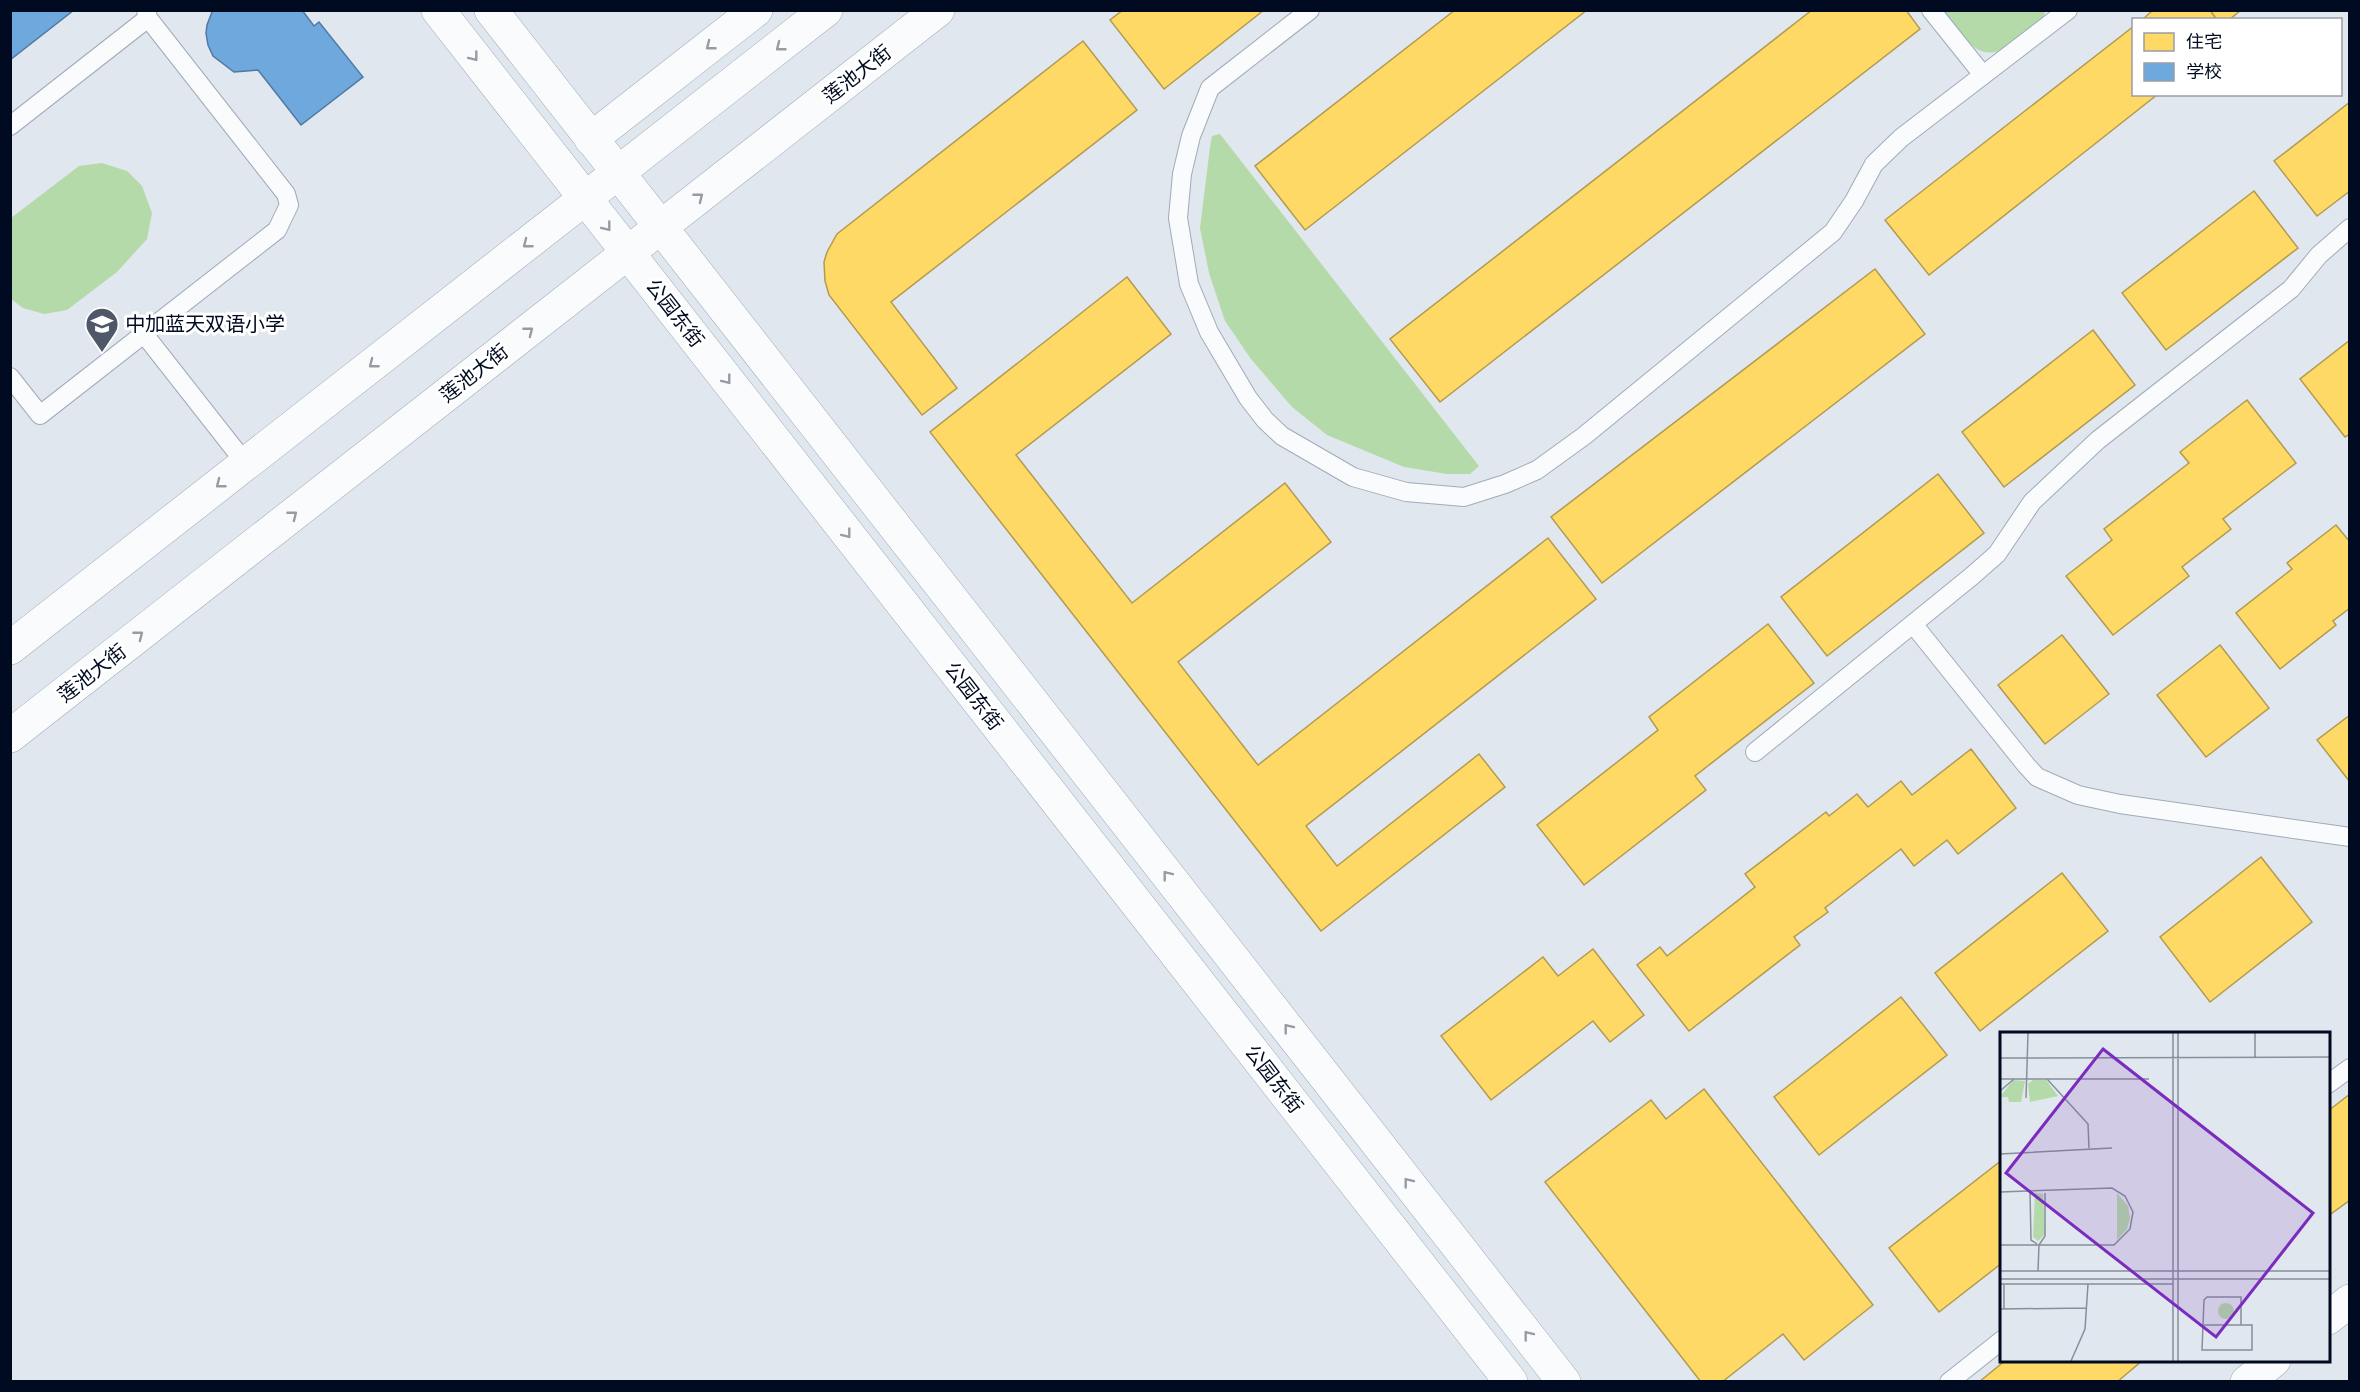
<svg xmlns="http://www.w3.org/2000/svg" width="2360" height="1392" font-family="'Asap Condensed','Noto Sans SC',sans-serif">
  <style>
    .green { fill: #b4daa9 }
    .homes { fill: #ffd966; stroke: #b29b51; stroke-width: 1.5 }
    .schools { fill: #6fa8dc; stroke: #4e79a4; stroke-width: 1.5 }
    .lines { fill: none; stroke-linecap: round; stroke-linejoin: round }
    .lane-casing { stroke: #a0abb9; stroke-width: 20 }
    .street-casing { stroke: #a0abb9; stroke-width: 34 }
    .secondary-casing { stroke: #a0abb9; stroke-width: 34 }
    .lane { stroke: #fafbfc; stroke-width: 18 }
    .street { stroke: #fafbfc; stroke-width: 33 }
    .secondary { stroke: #fafbfc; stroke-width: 33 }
    .oneway { stroke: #969ba4 }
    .labels { text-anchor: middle; stroke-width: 6; stroke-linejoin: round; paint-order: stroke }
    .street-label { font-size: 20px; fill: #000b21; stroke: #fff }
    .poi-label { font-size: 20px; fill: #000b21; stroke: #fff; text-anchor: start }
    .inset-road { fill: none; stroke: #878f9c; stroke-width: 1.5 }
    .view { fill: #7b2cbf; fill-opacity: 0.15; stroke: #7b2cbf; stroke-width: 3 }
    .inset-edge { fill: none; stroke: #000b21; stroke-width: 3 }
  </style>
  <rect width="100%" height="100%" fill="#e1e7ee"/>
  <g class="green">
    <path d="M1943 11H2045L2044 17C2026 32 1997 67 1973 46 1962 37 1953 22 1943 11Z"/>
    <polygon points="1220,134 1479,466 1470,474 1447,474 1404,467 1327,435 1292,407 1251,359 1225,321 1209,273 1200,228 1210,147 1212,136"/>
    <polygon points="102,163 127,171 142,186 152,213 147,239 117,272 67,310 44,314 23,308 11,299 11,218 79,166"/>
  </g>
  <g class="homes">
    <polygon points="1123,10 1264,10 1164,89 1110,20"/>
    <polygon points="1455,10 1587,10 1305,230 1255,166"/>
    <polygon points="1812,10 1906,10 1920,29 1440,402 1390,339"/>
    <polygon points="2153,10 2210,10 2217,20 2142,20"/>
    <polygon points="2210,10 2241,10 2229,20 2217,20"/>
    <polygon points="2134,26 2134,94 2158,94 1929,275 1885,220"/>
    <polygon points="1083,41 1137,110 891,302 957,388 922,415 829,295 825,281 824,262 827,252 837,234"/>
    <polygon points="2350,102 2350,191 2317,216 2274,161"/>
    <polygon points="2254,191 2298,248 2166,350 2122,293"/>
    <polygon points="1875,269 1925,334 1602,583 1551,517"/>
    <polygon points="1127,277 1171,334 1016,455 1132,603 1285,483 1331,542 1178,662 1258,765 1548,538 1596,599 1306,826 1337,866 1479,754 1505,787 1321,931 930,432"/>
    <polygon points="2093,330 2135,385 2004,487 1962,432"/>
    <polygon points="2350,340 2350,434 2345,437 2300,379"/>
    <polygon points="2247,400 2296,463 2223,519 2231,529 2182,567 2189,576 2113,635 2066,576 2112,540 2104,529 2189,463 2180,452"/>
    <polygon points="1938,474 1984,533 1827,656 1781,597"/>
    <polygon points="2336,525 2350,542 2350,608 2333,621 2336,625 2280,669 2236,613 2292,569 2287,563"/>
    <polygon points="1768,624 1814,683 1695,776 1706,790 1584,885 1537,825 1658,730 1649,717"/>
    <polygon points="2062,635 2109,694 2045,744 1998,685"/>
    <polygon points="2220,645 2269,708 2206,757 2157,695"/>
    <polygon points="2350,715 2350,782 2317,740"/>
    <polygon points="1971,749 2016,808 1958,854 1947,840 1914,866 1901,849 1825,908 1828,912 1794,937 1800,945 1689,1031 1637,965 1660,947 1667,956 1755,887 1745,874 1826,812 1829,816 1857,794 1868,807 1901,781 1912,795"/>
    <polygon points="2261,857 2312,922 2210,1002 2160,937"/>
    <polygon points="2062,873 2108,931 1980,1031 1935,973"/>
    <polygon points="1593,949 1644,1015 1610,1042 1593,1021 1491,1100 1441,1036 1543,957 1558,976"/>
    <polygon points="1901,997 1947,1055 1819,1155 1774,1097"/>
    <polygon points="1704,1089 1873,1305 1804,1360 1783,1334 1722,1382 1701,1382 1545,1182 1651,1100 1666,1119"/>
    <polygon points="2350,1094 2350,1200 2328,1216 2328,1111"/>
    <polygon points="2002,1160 2002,1263 1939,1312 1889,1248"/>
    <polygon points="2006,1360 2143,1360 2117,1382 1979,1382"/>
  </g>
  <g class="schools">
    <polygon points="10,10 74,10 10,60"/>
    <polygon points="211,10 302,10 314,26 319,22 363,77 301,125 258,70 234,72 213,56 208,45 206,33 207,25 212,12"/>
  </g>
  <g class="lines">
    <defs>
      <g id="lane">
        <polyline points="1310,10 1210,88 1191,136 1182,174 1178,218 1189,284 1209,332 1248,398 1265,420 1282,436 1353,477 1406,492 1464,497 1505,484 1537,470 1584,436 1833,232 1854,201 1874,164 1901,138 2068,10"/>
        <polyline points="1931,10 1983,75"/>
        <polyline points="10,126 148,18"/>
        <polyline points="144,334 246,464"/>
        <polyline points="10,377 40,415 277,230 289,205 286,194 148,18 146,10"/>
        <polyline points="1913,624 2026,765 2037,777 2078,795 2120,804 2350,837"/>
        <polyline points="1755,752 1972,576 1997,554 2032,502 2098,440 2291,289 2319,255 2350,228"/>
        <polyline points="2328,1084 2350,1068"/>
        <polyline points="1949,1382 2002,1340"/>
      </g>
      <polyline id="street" points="591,139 756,10"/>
      <g id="secondary">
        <polyline points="438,10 1511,1382"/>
        <polyline points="491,10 1564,1382"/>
        <polyline points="10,648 826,10"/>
        <polyline points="10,736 938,10"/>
        <polyline points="2328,1318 2350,1301"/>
        <polyline points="2247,1382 2274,1360"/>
      </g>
    </defs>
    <use href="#lane" class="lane-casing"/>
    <use href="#street" class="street-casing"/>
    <use href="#secondary" class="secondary-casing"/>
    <use href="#lane" class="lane"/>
    <use href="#street" class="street"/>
    <use href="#secondary" class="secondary"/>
  </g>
  <defs><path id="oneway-chevron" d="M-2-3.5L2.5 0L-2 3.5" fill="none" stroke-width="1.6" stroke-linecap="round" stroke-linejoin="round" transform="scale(1.5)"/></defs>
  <g class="oneway">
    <use href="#oneway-chevron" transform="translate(710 46) rotate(142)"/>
    <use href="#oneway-chevron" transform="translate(780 47) rotate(142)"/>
    <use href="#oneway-chevron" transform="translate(474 57) rotate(52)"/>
    <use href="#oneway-chevron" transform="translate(699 197) rotate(-38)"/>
    <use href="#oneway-chevron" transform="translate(607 227) rotate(52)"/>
    <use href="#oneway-chevron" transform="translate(527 244) rotate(142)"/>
    <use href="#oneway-chevron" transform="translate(529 331) rotate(-38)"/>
    <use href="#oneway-chevron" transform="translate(373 364) rotate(142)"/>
    <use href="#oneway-chevron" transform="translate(727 380) rotate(52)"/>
    <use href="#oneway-chevron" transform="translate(220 484) rotate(142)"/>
    <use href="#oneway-chevron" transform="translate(293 515) rotate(-38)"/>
    <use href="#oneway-chevron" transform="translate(847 534) rotate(52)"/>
    <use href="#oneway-chevron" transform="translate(139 635) rotate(-38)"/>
    <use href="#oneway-chevron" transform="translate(1167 875) rotate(-128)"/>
    <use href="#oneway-chevron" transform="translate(1288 1028) rotate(-128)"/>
    <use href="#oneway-chevron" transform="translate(1408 1182) rotate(-128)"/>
    <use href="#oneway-chevron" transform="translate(1528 1335) rotate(-128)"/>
  </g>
  <defs>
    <symbol id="school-pin" viewBox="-11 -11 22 30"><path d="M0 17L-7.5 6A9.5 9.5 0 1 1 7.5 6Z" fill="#4f5869" stroke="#fff"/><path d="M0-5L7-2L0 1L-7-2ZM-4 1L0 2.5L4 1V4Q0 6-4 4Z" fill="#fff"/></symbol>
  </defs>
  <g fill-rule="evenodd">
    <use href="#school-pin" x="83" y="305" width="38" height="52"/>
  </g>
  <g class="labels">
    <g class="street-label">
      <text transform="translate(857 74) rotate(-38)" y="7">莲池大街</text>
      <text transform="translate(675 313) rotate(52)" y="7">公园东街</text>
      <text transform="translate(474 373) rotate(-38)" y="7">莲池大街</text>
      <text transform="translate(92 673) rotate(-38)" y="7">莲池大街</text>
      <text transform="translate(974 696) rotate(52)" y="7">公园东街</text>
      <text transform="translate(1274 1079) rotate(52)" y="7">公园东街</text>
    </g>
    <g class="poi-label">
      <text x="125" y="331">中加蓝天双语小学</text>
    </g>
  </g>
  <g transform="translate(2000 1032)">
    <rect width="330" height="330" fill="#e1e7ee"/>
    <path d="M13 48 25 49 21 70H9L8 65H0ZM33 48H46L58 64 30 70 28 52ZM35 161 43 162 45 202 38 209 33 205ZM117 161 128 174 130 186 127 197 117 208ZM218 279a8 8 0 1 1 16 0a8 8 0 1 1-16 0Z" fill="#b4daa9"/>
    <path class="inset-road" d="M173 1V329M178 1V329M0 26 330 25M255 26V1M0 47H149M47 47 88 92 89 116M0 59 14 47M26 66 28 1M0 122 112 116M0 160 112 156 125 164 133 180 130 197 114 213H0M30 160 31 208 37 212M0 239H330M38 239 39 213 45 204V161M0 247H330M0 252H173M0 277 87 276M4 277V252M204 293H252V318H202L204 268 207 265H241V293M71 329 85 297 88 252"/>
    <path class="view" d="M103 17 313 181 216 305 6 141Z"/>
    <rect width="330" height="330" class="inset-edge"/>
  </g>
  <rect width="2360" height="1392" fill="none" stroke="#000b21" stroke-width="24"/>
  <rect x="2132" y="18" width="210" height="78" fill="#ffffff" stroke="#999da6" stroke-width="1.5"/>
  <rect x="2144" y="33" width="30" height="18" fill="#ffd966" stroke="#999da6" stroke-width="1.5"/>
  <text x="2186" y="48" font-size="18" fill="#000b21">住宅</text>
  <rect x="2144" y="63" width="30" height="18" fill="#6fa8dc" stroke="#999da6" stroke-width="1.5"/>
  <text x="2186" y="78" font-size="18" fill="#000b21">学校</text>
</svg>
